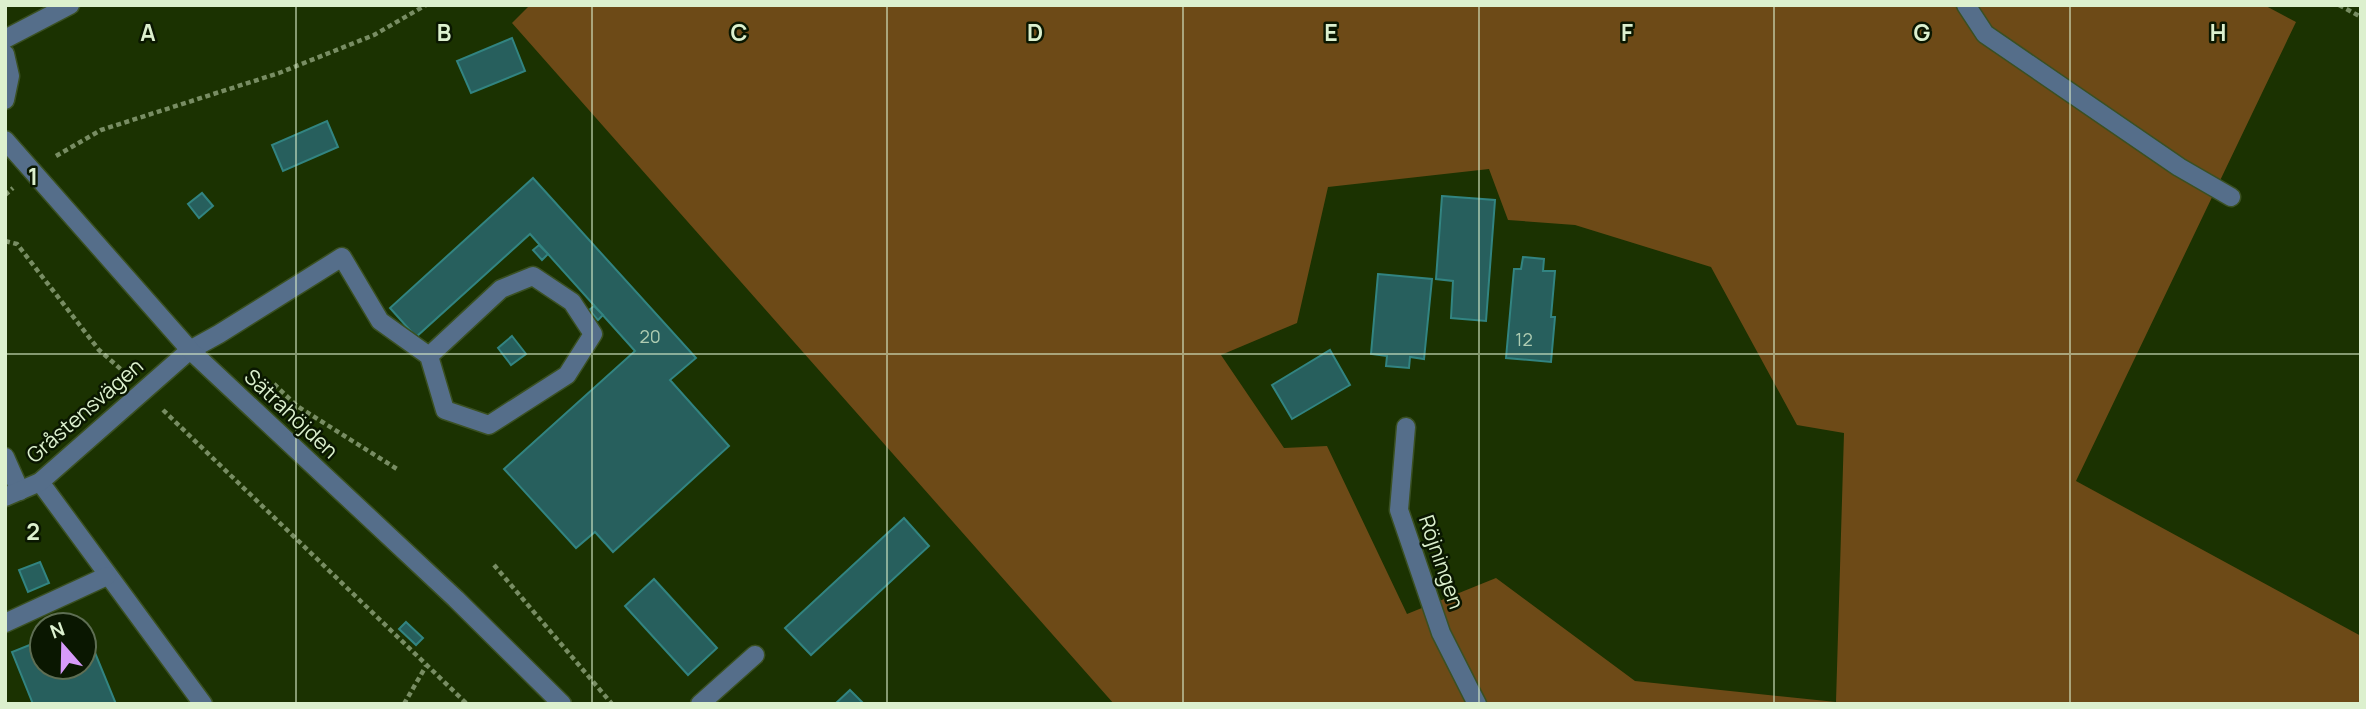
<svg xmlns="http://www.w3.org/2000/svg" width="2366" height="709" font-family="Manrope,sans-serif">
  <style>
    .green { fill: #6d4a17; fill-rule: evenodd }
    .building { fill: #275f5d; stroke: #328481; stroke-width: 2 }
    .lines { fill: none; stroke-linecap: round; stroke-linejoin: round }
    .service-casing { stroke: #3a5022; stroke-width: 21 }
    .minor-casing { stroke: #3a5022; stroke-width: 21 }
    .tertiary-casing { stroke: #3a5022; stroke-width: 21 }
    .path { stroke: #788d63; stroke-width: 4.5; stroke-dasharray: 5 3.5; stroke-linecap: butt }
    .service { stroke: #556e8a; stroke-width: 18 }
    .minor { stroke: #556e8a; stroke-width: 18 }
    .tertiary { stroke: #556e8a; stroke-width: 18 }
    .grid { fill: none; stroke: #dcf0ce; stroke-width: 2; stroke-opacity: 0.55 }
    .labels { text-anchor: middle; stroke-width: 5; stroke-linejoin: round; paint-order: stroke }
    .number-label { font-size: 18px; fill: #afccb2 }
    .street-label { font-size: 21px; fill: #dcf0ce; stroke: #0a1701 }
    .grid-label { font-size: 23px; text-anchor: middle; font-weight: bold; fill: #dcf0ce; stroke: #0a1701; stroke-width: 5; stroke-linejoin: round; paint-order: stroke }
  </style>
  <rect width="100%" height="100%" fill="#1b3201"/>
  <path class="green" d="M530 5H2264L2296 22 2076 481 2361 636V704H1114L512 23ZM1489 169 1508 220 1575 225 1711 267 1797 425 1844 433 1836 702 1635 681 1496 578 1407 614 1327 446 1284 448 1221 355 1297 323 1328 187Z"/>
  <g class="building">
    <polygon points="512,38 525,71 471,93 457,61"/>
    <polygon points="327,121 338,147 283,171 272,145"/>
    <polygon points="533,178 696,358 670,380 729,446 613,552 595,532 576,548 504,469 635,351 530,234 416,337 390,308"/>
    <polygon points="202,193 213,206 199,218 188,204"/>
    <polygon points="1442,196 1495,200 1486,321 1451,318 1453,281 1436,279"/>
    <polygon points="539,245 548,254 542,260 533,250"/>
    <polygon points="1523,257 1544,259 1543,271 1555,271 1551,317 1555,317 1551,362 1506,358 1514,269 1521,269"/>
    <polygon points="1378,274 1432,279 1424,359 1410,357 1409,368 1386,366 1387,356 1371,354"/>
    <polygon points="594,306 603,315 598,320 589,310"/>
    <polygon points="512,336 526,354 511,365 498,348"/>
    <polygon points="1330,350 1350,385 1292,419 1272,385"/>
    <polygon points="904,518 929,546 811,655 785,628"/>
    <polygon points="40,562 49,583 28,592 19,570"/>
    <polygon points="654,579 717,648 688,675 625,606"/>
    <polygon points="406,622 423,638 416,645 399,629"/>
    <polygon points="84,626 116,704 33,704 12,652 42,640 42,667 84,667"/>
    <polygon points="850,690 864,704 835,704"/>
  </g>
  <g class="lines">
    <defs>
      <g id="service">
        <polyline points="1966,5 1985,34 2179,167 2231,197"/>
        <polyline points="190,350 219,334 342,257 380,321 429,356 501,289 533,276 572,302 593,334 567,375 489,425 445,410 429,356"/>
        <polyline points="1406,427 1399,510 1441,633 1477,704"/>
        <polyline points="5,457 20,491"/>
        <polyline points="40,482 203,704"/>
        <polyline points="5,623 107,576"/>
        <polyline points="700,704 755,655"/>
      </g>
      <g id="minor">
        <polyline points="5,39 70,5"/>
        <polyline points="5,497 40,482 190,350"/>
      </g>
      <g id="tertiary">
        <polyline points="5,54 10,76 5,100"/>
        <polyline points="5,140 190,350 456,599 562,704"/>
      </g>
    </defs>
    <use href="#service" class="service-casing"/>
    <use href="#minor" class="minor-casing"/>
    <use href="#tertiary" class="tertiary-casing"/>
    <g class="path">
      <polyline points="2339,5 2361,17"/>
      <polyline points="56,156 101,130 279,73 374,35 426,5"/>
      <polyline points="5,195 13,188"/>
      <polyline points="5,241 17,244 99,350 124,372"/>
      <polyline points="274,384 297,406 397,469"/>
      <polyline points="163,410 467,704"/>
      <polyline points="494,565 612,704"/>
      <polyline points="404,704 426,666"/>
    </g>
    <use href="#service" class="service"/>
    <use href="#minor" class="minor"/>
    <use href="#tertiary" class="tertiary"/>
  </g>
  <path class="grid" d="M296 5V704M592 5V704M887 5V704M1183 5V704M1479 5V704M1774 5V704M2070 5V704M5 354H2361"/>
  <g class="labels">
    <g class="number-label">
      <text x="650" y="343">20</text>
      <text x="1524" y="346">12</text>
    </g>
    <g class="street-label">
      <text transform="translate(85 411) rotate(-41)" y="7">Gråstensvägen</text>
      <text transform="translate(291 414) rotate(43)" y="7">Sätrahöjden</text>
      <text transform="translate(1441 562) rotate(71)" y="7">Röjningen</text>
    </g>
  </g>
  <g class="grid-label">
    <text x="148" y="41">A</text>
    <text x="444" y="41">B</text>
    <text x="739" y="41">C</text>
    <text x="1035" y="41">D</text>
    <text x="1331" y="41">E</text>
    <text x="1627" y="41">F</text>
    <text x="1922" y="41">G</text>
    <text x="2218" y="41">H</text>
    <text x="33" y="185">1</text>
    <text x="33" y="540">2</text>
  </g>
  <rect width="2366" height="709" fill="none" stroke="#dcf0ce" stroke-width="14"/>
  <g transform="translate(63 646) rotate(340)"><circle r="33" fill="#0a1701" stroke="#5e6e53" stroke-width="2"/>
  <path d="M0-5L12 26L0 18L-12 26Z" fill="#d79bf9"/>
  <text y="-10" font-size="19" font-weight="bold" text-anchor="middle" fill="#dcf0ce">N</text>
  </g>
</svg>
